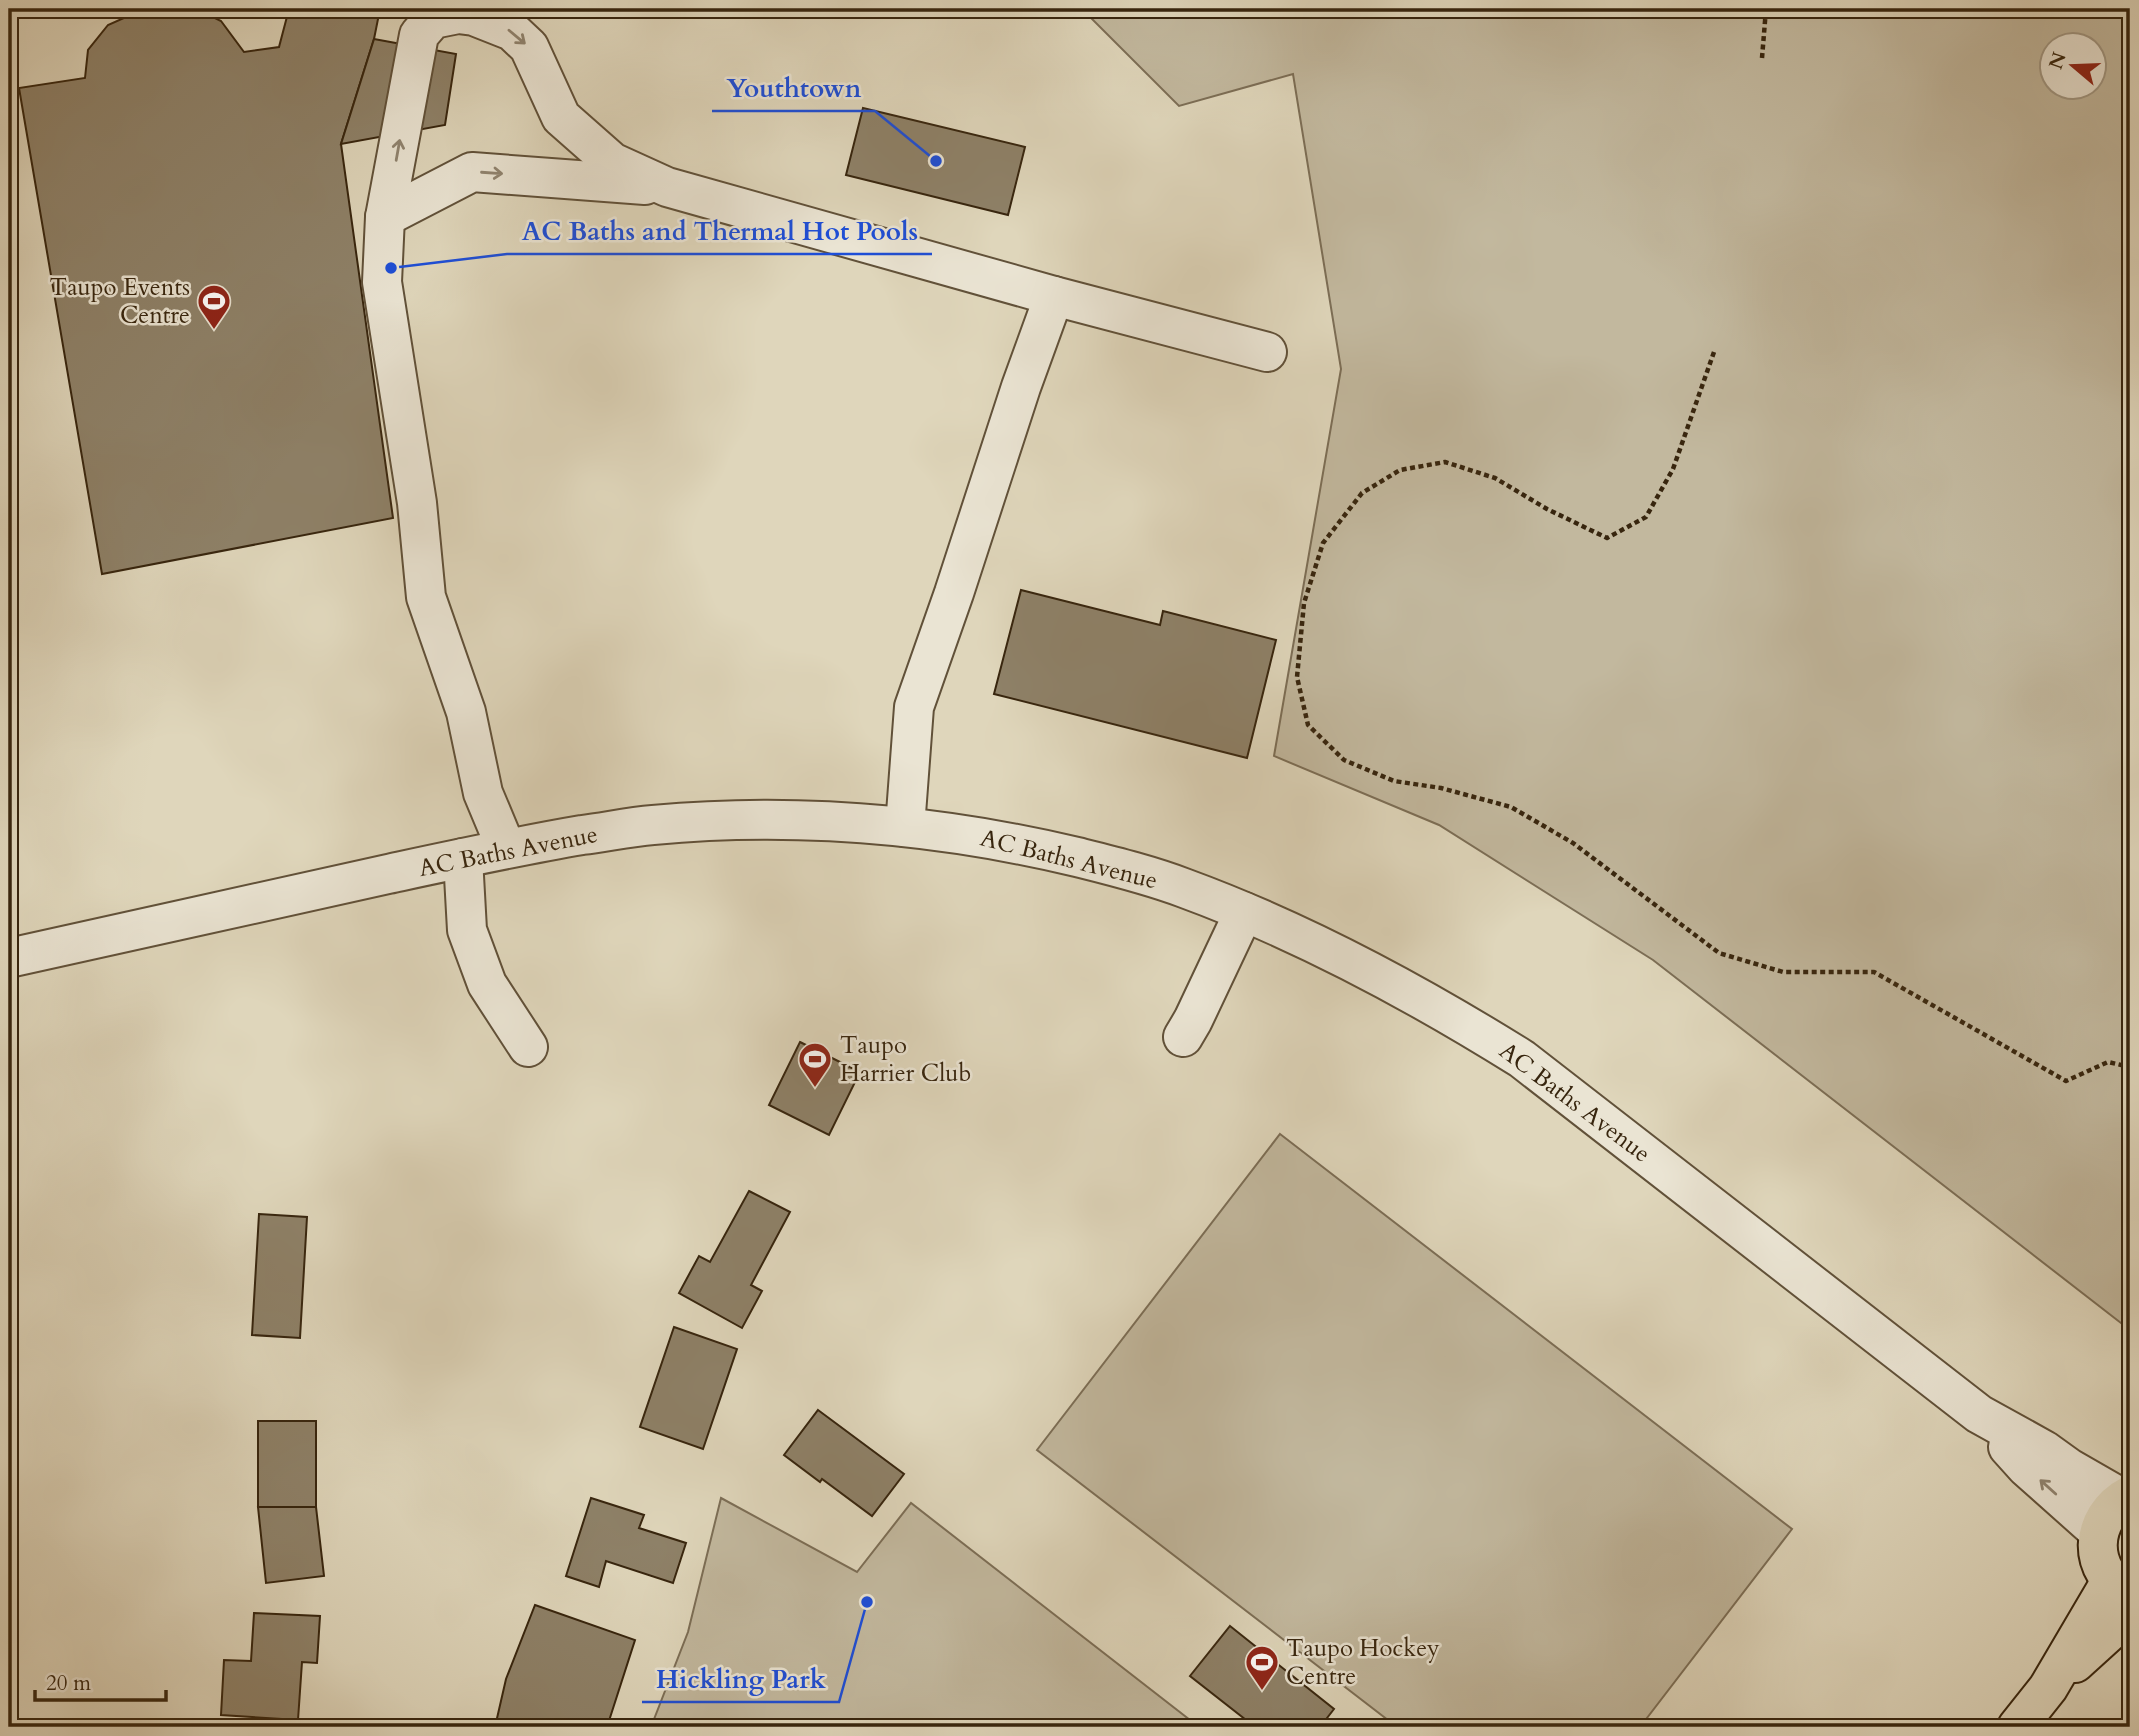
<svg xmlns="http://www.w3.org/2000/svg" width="2139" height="1736" font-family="Cardo,serif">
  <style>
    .green { fill: #c2b89e; stroke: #7c6e56; stroke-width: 2; fill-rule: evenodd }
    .building { fill: #8e8168; stroke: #37250e; stroke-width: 2 }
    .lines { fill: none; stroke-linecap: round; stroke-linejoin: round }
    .minor-casing { stroke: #615139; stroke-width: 42 }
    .major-casing { stroke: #37250e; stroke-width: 42 }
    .path { stroke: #37250e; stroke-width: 4.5; stroke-dasharray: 5 3.5; stroke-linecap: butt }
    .minor { stroke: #eae4d3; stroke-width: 38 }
    .major { stroke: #dfd6bb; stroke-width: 38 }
    .oneway { stroke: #908470 }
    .labels { text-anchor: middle; stroke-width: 5; stroke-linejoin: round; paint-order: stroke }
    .poi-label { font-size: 24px; fill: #37250e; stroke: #eae4d3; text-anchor: start }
    .street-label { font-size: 24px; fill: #37250e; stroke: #eae4d3 }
    .leader { fill: none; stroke: #1d4ed8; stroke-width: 2.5 }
    .callout-dot { fill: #1d4ed8; stroke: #eae4d3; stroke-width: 2.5 }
    .callout-label { font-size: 26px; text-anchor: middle; font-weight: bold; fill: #1d4ed8; stroke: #eae4d3; stroke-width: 5; stroke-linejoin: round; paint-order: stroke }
  </style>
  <rect width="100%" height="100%" fill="#dfd6bb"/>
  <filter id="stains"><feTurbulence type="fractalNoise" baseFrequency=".00286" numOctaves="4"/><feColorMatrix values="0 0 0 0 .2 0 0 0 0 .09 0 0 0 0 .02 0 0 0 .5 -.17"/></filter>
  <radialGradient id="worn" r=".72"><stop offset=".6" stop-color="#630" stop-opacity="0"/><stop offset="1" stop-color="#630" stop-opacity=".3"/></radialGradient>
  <g class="green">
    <path d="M1082 9H2130V1330L1653 960 1439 825 1274 756 1341 369 1293 74 1179 106ZM2052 46H2094V88H2052Z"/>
    <polygon points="1280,1134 1792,1529 1640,1727 1397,1727 1037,1450"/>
    <polygon points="721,1498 857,1572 911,1503 1199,1727 651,1727 688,1632"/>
  </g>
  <g class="building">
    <polygon points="144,9 197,9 221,21 244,52 279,47 289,9 380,9 374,39 341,144 393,518 102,574 19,88 85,78 88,50 108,25"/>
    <polygon points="374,39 456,54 445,125 341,144"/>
    <polygon points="863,108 1025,147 1008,215 846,175"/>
    <polygon points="1021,590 1160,625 1163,611 1276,640 1247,758 994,694"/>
    <polygon points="800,1042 860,1072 829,1135 769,1105"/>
    <polygon points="749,1191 790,1212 751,1285 762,1291 742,1328 679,1293 699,1256 710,1262"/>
    <polygon points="259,1214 307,1217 300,1338 252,1335"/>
    <polygon points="674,1327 737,1349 703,1449 640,1427"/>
    <polygon points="818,1410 904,1474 872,1516 822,1479 820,1482 784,1455"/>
    <rect x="258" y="1421" width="58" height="86"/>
    <polygon points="591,1498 644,1515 639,1528 686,1543 673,1583 606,1561 599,1587 566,1576"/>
    <polygon points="258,1507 316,1507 324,1576 266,1583"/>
    <polygon points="535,1605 635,1640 607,1727 495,1727 506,1679"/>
    <polygon points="254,1613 320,1616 317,1663 302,1662 298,1720 221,1715 224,1660 251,1661"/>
    <polygon points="1230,1626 1334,1709 1320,1727 1255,1727 1190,1676"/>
  </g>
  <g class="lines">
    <defs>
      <g id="minor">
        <polyline points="385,217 472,172 645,185"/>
        <polyline points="905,827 914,707 954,593 1021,387 1054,296"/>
        <polyline points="506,848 483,793 466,712 426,597 417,503 382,282 385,217 419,35 433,19 458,14 474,16 512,31 529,47 561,117 612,162 667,187 1054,296 1267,352"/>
        <polyline points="463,858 467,930 487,984 528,1047"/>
        <path d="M9 958C135 930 262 902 388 874 453 860 517 846 582 835 606 832 629 827 653 825 795 812 938 824 1077 857 1113 866 1150 875 1184 888 1304 932 1415 992 1522 1059L1979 1414 2044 1450 2069 1468 2123 1499"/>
        <polyline points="1183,1037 1193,1020 1244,912"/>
        <polyline points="2008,1447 2026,1467 2099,1532"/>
      </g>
      <g id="major">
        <path d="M2130 1495C2088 1517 2086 1573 2130 1594"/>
        <polyline points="2075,1663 2130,1613"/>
        <polyline points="2017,1727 2048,1688 2111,1581"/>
      </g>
    </defs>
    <use href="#minor" class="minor-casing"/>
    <use href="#major" class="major-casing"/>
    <g class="path">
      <polyline points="1762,58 1766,9"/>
      <polyline points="1714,352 1673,469 1646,517 1607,538 1547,509 1495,478 1445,462 1400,470 1362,493 1323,543 1304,603 1297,677 1308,725 1344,760 1394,781 1441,788 1511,807 1573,843 1719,953 1783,972 1874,972 2066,1081 2108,1062 2130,1067"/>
    </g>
    <use href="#minor" class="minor"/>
    <use href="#major" class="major"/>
  </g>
  <defs><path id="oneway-shaft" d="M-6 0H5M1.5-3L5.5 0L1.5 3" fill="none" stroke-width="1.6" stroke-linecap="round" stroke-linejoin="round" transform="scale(1.75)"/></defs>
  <g class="oneway">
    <use href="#oneway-shaft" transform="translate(517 37) rotate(40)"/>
    <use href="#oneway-shaft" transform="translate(398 150) rotate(-80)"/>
    <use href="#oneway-shaft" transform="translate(492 173) rotate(4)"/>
    <use href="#oneway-shaft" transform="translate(2048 1487) rotate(-138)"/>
  </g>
  <defs>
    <symbol id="stadium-pin" viewBox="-11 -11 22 30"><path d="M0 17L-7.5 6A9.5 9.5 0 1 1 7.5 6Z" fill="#8f2418" stroke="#eae4d3"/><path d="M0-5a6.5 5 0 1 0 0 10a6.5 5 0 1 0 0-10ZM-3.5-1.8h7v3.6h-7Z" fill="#fff"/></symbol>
  </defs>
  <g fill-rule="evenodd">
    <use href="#stadium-pin" x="195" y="282" width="38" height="52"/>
    <use href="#stadium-pin" x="796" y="1040" width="38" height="52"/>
    <use href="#stadium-pin" x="1243" y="1643" width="38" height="52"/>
  </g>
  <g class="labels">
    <g class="poi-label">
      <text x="190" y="295" text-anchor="end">Taupo Events<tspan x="190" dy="28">Centre</tspan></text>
      <text x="840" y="1053">Taupo<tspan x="840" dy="28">Harrier Club</tspan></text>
      <text x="1286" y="1656">Taupo Hockey<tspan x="1286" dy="28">Centre</tspan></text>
    </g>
    <g class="street-label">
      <text transform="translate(508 851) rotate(-11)" y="8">AC Baths Avenue</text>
      <text transform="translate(1069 859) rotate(14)" y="8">AC Baths Avenue</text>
      <text transform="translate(1575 1102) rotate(37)" y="8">AC Baths Avenue</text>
    </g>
  </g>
  <path class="leader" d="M936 161L875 111H712M391 268L507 254H932M867 1602L839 1702H642"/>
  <g class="callout-dot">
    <circle cx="936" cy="161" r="7"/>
    <circle cx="391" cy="268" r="7"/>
    <circle cx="867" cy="1602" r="7"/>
  </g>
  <g class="callout-label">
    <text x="794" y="97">Youthtown</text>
    <text x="720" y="240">AC Baths and Thermal Hot Pools</text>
    <text x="741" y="1688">Hickling Park</text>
  </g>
  <rect width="2139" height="1736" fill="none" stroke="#dfd6bb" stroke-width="35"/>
  <rect x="10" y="10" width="2118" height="1715" fill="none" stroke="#37250e" stroke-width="3.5"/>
  <rect x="18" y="18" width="2104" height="1701" fill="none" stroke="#37250e" stroke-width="2"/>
  <g transform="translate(2073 66) rotate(289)"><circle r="33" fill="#eae4d3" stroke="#a29884" stroke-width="2"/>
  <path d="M0-5L12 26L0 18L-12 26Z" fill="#8f2418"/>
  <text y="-10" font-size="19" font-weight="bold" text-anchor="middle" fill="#37250e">N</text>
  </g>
  <path d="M35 1690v10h131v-10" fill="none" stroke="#37250e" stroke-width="3.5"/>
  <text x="46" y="1690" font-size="21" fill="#37250e" stroke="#eae4d3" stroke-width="5" paint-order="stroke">20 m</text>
  <rect width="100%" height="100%" filter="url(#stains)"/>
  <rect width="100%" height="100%" fill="url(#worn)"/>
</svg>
